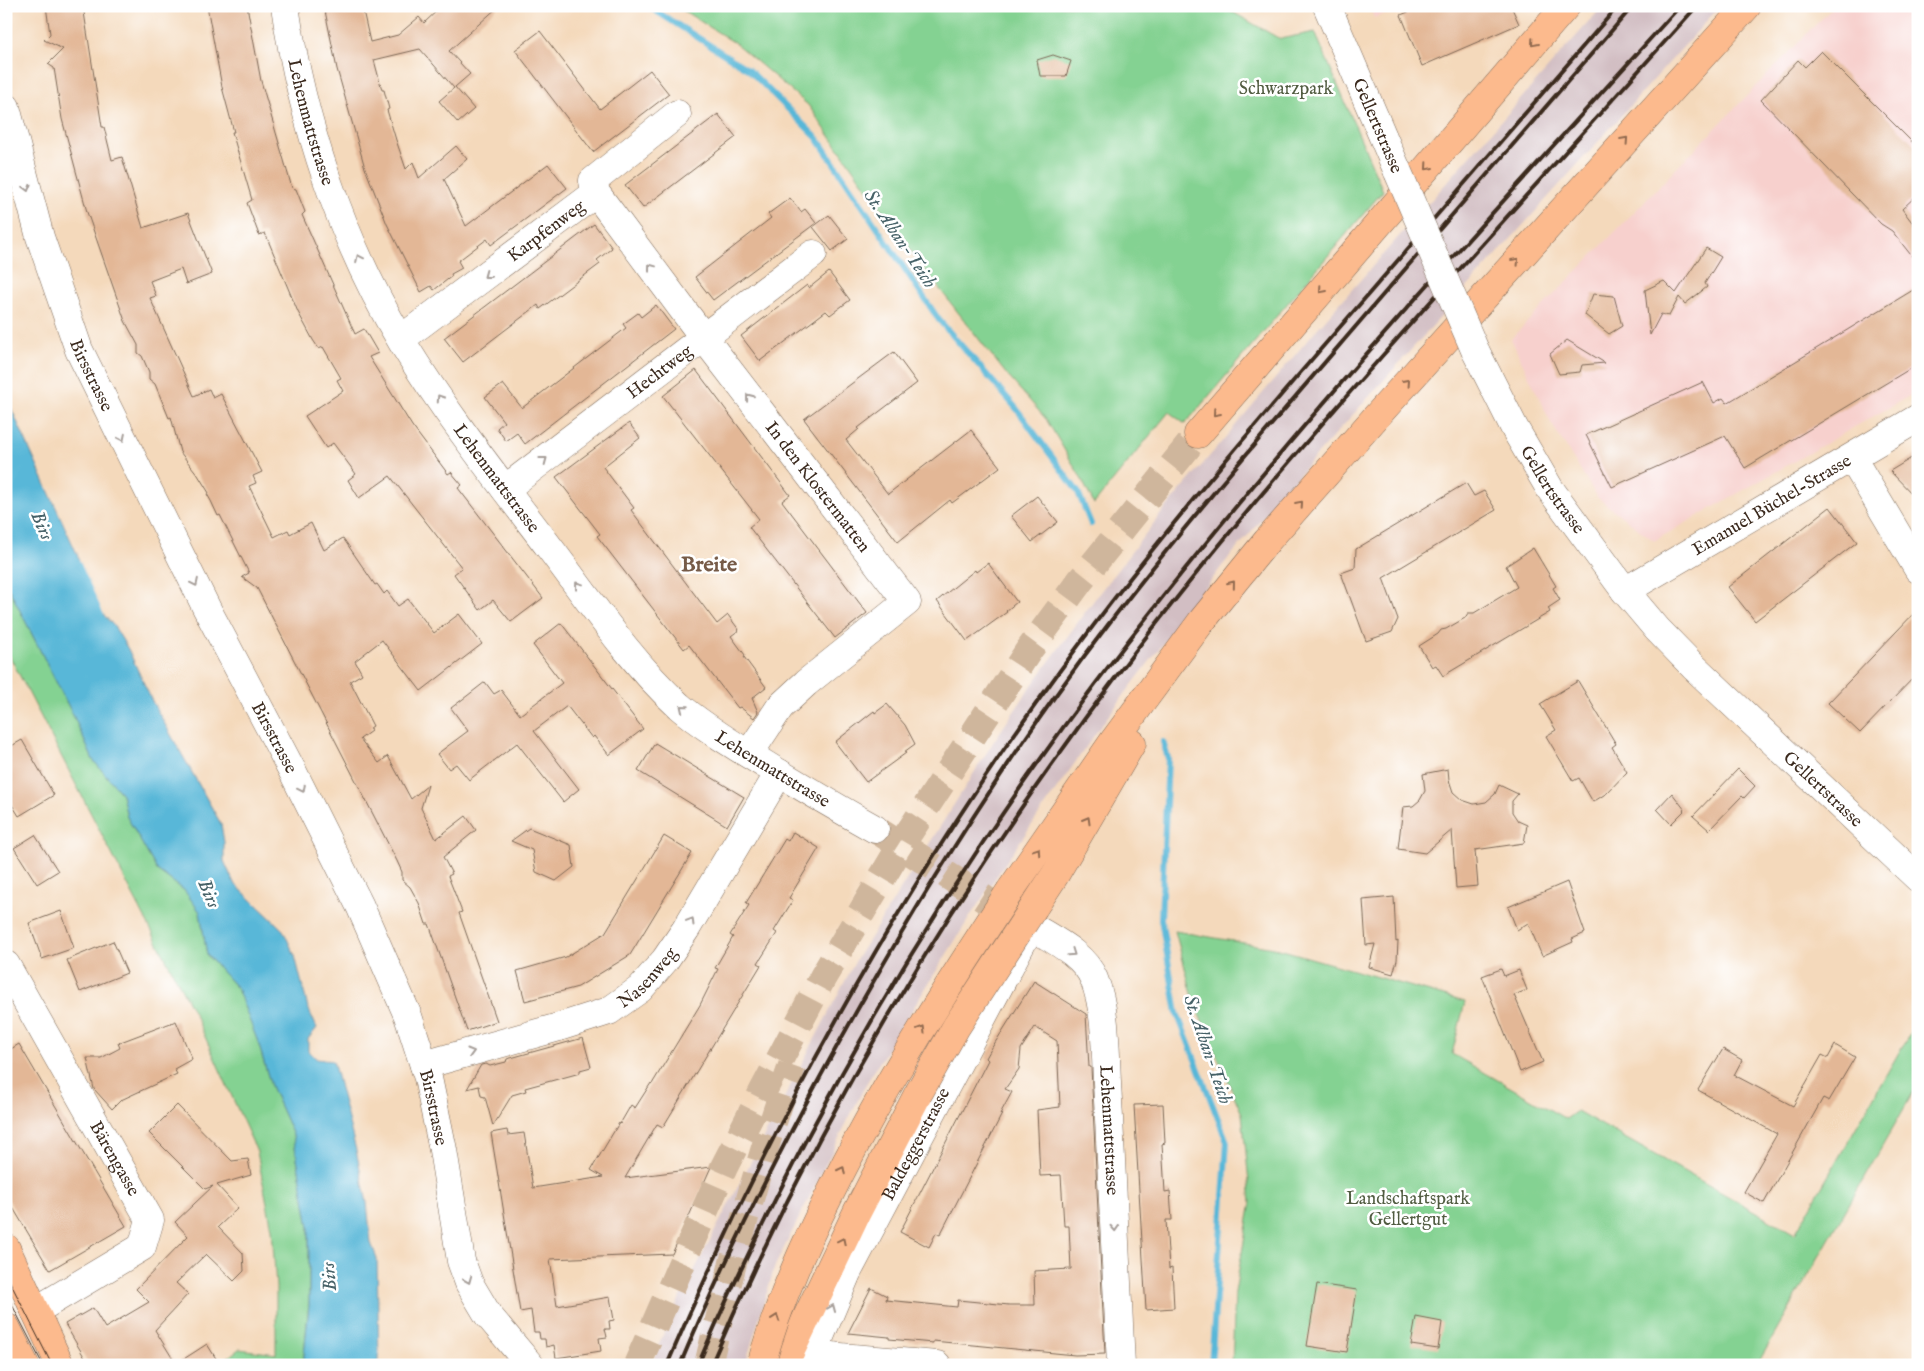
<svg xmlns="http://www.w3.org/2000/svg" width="1924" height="1371" font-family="'IM FELL English',serif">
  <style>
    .built { fill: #f7d0cd }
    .industrial { fill: #d2bec3 }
    .green { fill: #84d292; stroke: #607e58 }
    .water { fill: #59b7d8; stroke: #4a707b }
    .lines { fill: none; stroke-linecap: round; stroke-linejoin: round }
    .stream { stroke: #59b7d8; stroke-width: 6 }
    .river { stroke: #59b7d8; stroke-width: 38 }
    .building { fill: #e3b796 }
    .minor-tunnel { stroke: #cfb69c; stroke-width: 28; stroke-dasharray: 28 14; stroke-linecap: butt }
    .highway-tunnel { stroke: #cfb69c; stroke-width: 28; stroke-dasharray: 28 14; stroke-linecap: butt }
    .minor-casing { stroke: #7c6755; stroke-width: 29 }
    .major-casing { stroke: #7c6755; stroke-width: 29 }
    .highway-casing { stroke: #7c6755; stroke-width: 29 }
    .minor { stroke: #fff; stroke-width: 28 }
    .major { stroke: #fcba8d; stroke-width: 28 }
    .highway { stroke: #fcba8d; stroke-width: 28 }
    .tram { stroke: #3b2a1e; stroke-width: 1 }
    .rail { stroke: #3b2a1e; stroke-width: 4 }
    .minor-bridge-casing { stroke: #7c6755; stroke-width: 29; stroke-linecap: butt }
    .highway-bridge-casing { stroke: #7c6755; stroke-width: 29; stroke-linecap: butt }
    .minor-bridge { stroke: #fff; stroke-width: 28 }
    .highway-bridge { stroke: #fcba8d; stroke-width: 28 }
    .oneway { stroke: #926b50 }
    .oneway2 { stroke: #a79f9a }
    .labels { text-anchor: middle; stroke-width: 5; stroke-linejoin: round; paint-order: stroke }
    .park-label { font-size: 18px; fill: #515c41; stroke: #fff }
    .street-label { font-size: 18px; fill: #3b2a1e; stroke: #fff }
    .water-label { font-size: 19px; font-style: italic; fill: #476268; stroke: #fff }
    .district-label { font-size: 22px; font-weight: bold; fill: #765b48; stroke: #fff }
  </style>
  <rect width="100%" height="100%" fill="#fff"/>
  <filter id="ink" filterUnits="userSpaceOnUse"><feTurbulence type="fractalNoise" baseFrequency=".02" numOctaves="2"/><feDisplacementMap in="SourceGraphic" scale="10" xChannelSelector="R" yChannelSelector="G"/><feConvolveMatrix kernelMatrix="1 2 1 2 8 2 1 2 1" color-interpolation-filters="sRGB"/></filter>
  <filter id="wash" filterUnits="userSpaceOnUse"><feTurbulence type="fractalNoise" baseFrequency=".0096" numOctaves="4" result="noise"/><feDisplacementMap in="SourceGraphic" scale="20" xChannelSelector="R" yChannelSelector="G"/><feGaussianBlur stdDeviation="1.12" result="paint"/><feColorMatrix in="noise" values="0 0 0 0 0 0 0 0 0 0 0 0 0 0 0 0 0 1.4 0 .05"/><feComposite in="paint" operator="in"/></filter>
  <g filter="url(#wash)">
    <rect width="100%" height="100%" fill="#f4d9bb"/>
    <g class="built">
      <polygon points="1369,6 1406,6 1374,18"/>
      <polygon points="1834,6 1918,6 1918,391 1654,541 1598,498 1551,423 1511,339"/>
    </g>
    <polygon class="industrial" points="1603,6 1720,6 1305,468 1222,566 1100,727 1010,856 973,912 866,1084 775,1266 745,1365 651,1365 670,1317 856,960 994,741 1032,685 1097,596 1164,510 1317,329"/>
    <g class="green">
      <polygon points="676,6 1222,6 1280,39 1315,32 1383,191 1185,424 1169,412 1094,504 1080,476 1046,419 1007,375 921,265 808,105 735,43"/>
      <polygon points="6,583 74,717 93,760 122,794 127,817 157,870 184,890 200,912 207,955 237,988 258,1042 271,1086 293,1135 309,1227 309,1302 303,1365 218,1365 239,1349 276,1354 276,1287 272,1229 257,1152 197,1019 6,649"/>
      <polygon points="1175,931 1279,949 1465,1002 1452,1054 1566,1119 1577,1111 1795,1234 1918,1019 1918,1084 1757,1365 1232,1365 1235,1292 1251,1202 1242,1114 1195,1005"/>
    </g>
    <polygon class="water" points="6,397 77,554 84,578 57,589 58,601 85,595 114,626 128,649 153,703 221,824 224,842 224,861 234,883 283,930 295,956 308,1008 317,1028 308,1039 308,1051 317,1059 333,1061 356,1150 367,1203 371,1243 377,1258 379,1365 303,1365 309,1305 309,1227 293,1135 271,1086 258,1042 237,988 207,955 200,912 184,890 157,870 127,817 122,794 93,760 74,717 6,583"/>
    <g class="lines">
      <g class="stream">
        <polyline points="648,6 749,70 817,138 939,320 1016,408 1078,492 1091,524"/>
        <polyline points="1163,742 1168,758 1161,919 1177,1013 1227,1142 1211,1365"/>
      </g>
      <polyline class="river" points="6,445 96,643"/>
    </g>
    <g id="blocks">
      <g class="building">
        <polygon points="46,6 83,6 102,127 104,127 112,160 122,157 143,228 188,213 212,274 186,284 181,269 150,281 156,296 150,298 194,396 209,389 213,398 221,394 262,472 253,476 256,483 249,486 274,537 288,530 290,534 311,523 324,550 343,538 375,585 377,584 384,594 387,591 398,606 408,599 434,633 459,614 482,644 421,691 382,640 355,661 362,674 350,681 373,726 370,728 371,731 360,739 379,763 388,756 411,799 428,785 421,808 436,839 466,816 476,830 443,857 452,874 448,876 462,912 459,913 497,1021 467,1031 429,924 426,924 419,903 410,887 402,880 402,872 397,861 257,588 242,577 249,573 220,515 218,516 211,501 207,494 209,493 198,475 180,452 171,417 169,418 155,384 149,379 149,372 142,356 138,353 138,345 125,321 87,212 62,119 54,68 48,64 63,49 44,40 50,34"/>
        <polygon points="207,6 247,6 261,81 292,188 296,189 305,212 302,215 355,334 364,329 378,353 369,357 412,426 448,474 451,472 462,485 458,488 543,598 511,622 493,600 480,610 454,574 462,568 390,476 359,498 348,480 356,474 333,443 326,448 305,416 343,391 337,380 341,378 323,347 319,349 313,340 298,312 265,233 259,235 247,203 252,200 232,132 234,132 222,87"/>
        <polygon points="324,6 362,6 370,42 398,35 419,17 424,23 442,6 499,6 449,51 470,74 455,87 474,109 458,123 439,101 454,88 420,49 374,60 382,90 384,90 389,109 387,110 396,140 406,169 413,162 419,178 456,146 467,159 444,179 466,226 548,164 567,188 491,245 487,239 458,261 462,268 451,274 452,276 434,290 431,286 421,292 387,224 365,168 337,69"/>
        <polygon points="1422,6 1511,6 1519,24 1422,66 1401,15"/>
        <polygon points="540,31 600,109 650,70 669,94 593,152 515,50"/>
        <polygon points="1821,51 1918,148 1918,194 1902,209 1918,230 1918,264 1892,231 1881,224 1761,100 1798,60 1805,67"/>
        <polygon points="1053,55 1071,61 1066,76 1040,76 1037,60"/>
        <polygon points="718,114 736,137 643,208 625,185"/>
        <polygon points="790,198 801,212 805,209 816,223 713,300 695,277 771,218 768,214"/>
        <polygon points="829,215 848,239 832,251 813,227"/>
        <polygon points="594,224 612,248 597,260 600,264 540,309 538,305 463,362 444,338"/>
        <polygon points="1706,248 1721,257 1705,283 1707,287 1685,304 1679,297 1669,316 1661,314 1650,335 1645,290 1664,281 1676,293"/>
        <polygon points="829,272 850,300 830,315 826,311 760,361 741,336 807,285 809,288"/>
        <polygon points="1918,287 1918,364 1745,468 1725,436 1612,487 1586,435 1703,382 1714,403 1723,398 1727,403"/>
        <polygon points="1593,294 1614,296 1622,326 1609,334 1585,315"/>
        <polygon points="656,305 674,329 525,444 517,433 506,441 497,428 504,422 485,397 503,384 522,408 626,328 623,324 638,313 641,317"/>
        <polygon points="1567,340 1605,363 1582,365 1580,372 1559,374 1550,354"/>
        <polygon points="894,352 917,383 858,428 859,429 846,440 888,494 971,430 1000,467 952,503 950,500 898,542 804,419"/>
        <polygon points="696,370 790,495 782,501 867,613 835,638 749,527 759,519 663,396"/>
        <polygon points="629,423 640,438 603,467 634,508 631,510 717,624 728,615 739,630 731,636 745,655 744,657 766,687 752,698 758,712 754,718 740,707 738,708 689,645 684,649 597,536 600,534 556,477"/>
        <polygon points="1918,454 1918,500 1890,471"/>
        <polygon points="1466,483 1474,496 1484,491 1496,510 1383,578 1398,619 1392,632 1366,641 1341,573 1355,568 1356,549"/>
        <polygon points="1037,496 1058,522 1032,542 1011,516"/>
        <polygon points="1830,507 1857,542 1755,621 1728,587"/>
        <polygon points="1533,548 1556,586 1553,588 1560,600 1548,608 1550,612 1443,676 1436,665 1432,667 1419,646 1438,634 1441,630 1446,629 1465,618 1468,613 1474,613 1517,587 1506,566"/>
        <polygon points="988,563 1017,602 1006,611 1007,612 967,641 937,601 975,570 976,572"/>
        <polygon points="1918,609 1918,673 1860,733 1828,703"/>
        <polygon points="561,623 643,729 609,755 594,736 592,738 567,706 534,731 579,789 563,802 517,743 469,780 456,764 449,769 437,754 468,731 451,708 467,696 485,682 494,694 501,690 520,715 562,683 533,645"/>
        <polygon points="1578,681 1616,744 1612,747 1627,772 1607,793 1593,802 1579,778 1573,781 1546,736 1556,730 1540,704"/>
        <polygon points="887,704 905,725 915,744 904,752 906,753 866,782 835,742 874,711 875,713"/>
        <polygon points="22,740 54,795 19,816 6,795 6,749"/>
        <polygon points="655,743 744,797 727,826 638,771"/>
        <polygon points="1448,769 1449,780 1453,792 1462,800 1474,804 1486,802 1495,794 1499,785 1518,794 1512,801 1512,812 1518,821 1527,825 1524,843 1475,850 1478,886 1456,888 1452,830 1425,853 1398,849 1403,807 1413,806 1420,800 1425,791 1423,774"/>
        <polygon points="1738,769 1755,786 1744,798 1742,796 1709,830 1693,816"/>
        <polygon points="1672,793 1685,810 1671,824 1657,809"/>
        <polygon points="529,828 571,845 574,867 556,881 536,872 532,850 511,841"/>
        <polygon points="793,832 819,848 789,898 793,900 774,931 777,933 758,963 761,965 663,1127 657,1124 625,1178 711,1167 672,1254 550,1259 557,1306 610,1297 614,1320 609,1321 610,1329 605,1329 607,1337 599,1338 601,1351 556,1358 554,1345 546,1347 545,1339 540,1339 539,1332 534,1332 531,1310 520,1312 491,1133 507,1130 508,1135 524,1133 533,1188 603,1177 591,1170 619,1123 620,1124 631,1105 635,1108 651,1083 652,1084 700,1005 718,969 715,968 733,937 730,935 749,905 746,903 785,839 788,841"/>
        <polygon points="35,835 58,871 37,884 14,848"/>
        <polygon points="664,836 692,853 630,955 578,987 525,1001 517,971 566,957 605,933"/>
        <polygon points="1567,882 1585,933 1572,939 1573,942 1542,956 1528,923 1517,930 1508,907"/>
        <polygon points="1394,897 1396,942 1398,941 1397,960 1393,974 1369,967 1375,944 1366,945 1363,900"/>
        <polygon points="61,911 74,948 42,959 29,923"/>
        <polygon points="113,941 127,973 80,992 67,960"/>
        <polygon points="1501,969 1504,976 1519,970 1527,990 1514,995 1543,1062 1520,1072 1482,976"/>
        <polygon points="1034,981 1086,1014 1089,1067 1091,1067 1105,1354 1075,1355 933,1341 933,1343 889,1339 889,1337 848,1333 871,1288 887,1296 886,1300 957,1307 958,1300 1009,1305 1035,1305 1034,1271 1071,1269 1069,1226 1064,1226 1061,1175 1040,1176 1037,1110 1060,1107 1057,1041 1035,1027 1021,1049 1019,1069 1005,1089 1012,1092 1000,1114 1002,1114 940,1235 936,1233 929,1247 900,1232 988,1060 986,1058 991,1049"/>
        <polygon points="176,1021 192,1059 174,1069 177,1074 121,1100 112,1109 94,1089 87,1058 101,1058 120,1048 118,1043"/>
        <polygon points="583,1038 591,1067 580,1070 580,1073 525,1088 526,1091 512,1095 493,1126 485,1097 481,1096 479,1086 467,1089 481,1065 486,1064 490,1066 506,1062 507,1059"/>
        <polygon points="19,1044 126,1226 50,1270 6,1196 6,1052"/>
        <polygon points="1835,1045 1855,1057 1829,1101 1823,1098 1764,1203 1744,1192 1777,1134 1698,1090 1723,1049 1742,1060 1734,1075 1793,1106 1822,1055 1828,1058"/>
        <polygon points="1163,1104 1165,1143 1162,1144 1165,1192 1170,1191 1172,1220 1166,1220 1169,1269 1172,1268 1174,1308 1146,1310 1134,1105"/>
        <polygon points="177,1105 232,1161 248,1159 251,1175 217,1185 238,1208 218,1227 243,1253 244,1271 234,1281 206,1254 176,1283 188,1294 155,1330 176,1364 207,1344 220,1365 89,1365 65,1324 93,1308 105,1328 149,1302 136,1289 188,1236 175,1222 213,1186 205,1189 149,1133"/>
        <polygon points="1317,1284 1357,1290 1347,1352 1307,1346"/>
        <polygon points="1416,1317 1442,1322 1438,1349 1411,1345"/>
      </g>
    </g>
  </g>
  <g filter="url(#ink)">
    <use href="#blocks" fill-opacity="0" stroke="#7c6755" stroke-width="1"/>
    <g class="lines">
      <polyline class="minor-tunnel" points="875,829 986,900 1031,926"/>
      <g class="highway-tunnel">
        <polyline points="637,1365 724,1167 763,1091 823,977 908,834 1029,650 1080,581 1198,434"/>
        <path d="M708 1365C732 1264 757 1163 792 1066"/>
      </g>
      <defs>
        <g id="minor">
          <path id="s1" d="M285 6C302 123 341 240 402 342 446 414 498 480 549 547 590 601 629 660 679 706 700 724 724 739 748 754 790 780 832 805 875 829"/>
          <path id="s2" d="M1327 6 1398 172"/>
          <path id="s3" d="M6 107 40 237 79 350 207 609 293 772 360 906 408 1016 428 1078 443 1150 461 1261 469 1283 488 1315 530 1365"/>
          <path id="s4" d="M677 114 593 181 596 193 704 338 907 602 806 683 780 707 749 754"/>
          <path id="s5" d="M401 339 596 193"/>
          <path id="s6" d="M1475 350 1515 429 1550 489 1625 591 1657 629 1694 667 1918 878"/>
          <polyline points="1852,458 1918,569"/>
          <path id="s7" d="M505 489 813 254"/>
          <path id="s8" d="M1625 591 1918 418"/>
          <path id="s9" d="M6 965 150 1220 142 1247 35 1311"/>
          <path id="s10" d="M424 1065 559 1027 609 1011 640 989 665 960 686 929 779 773"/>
          <polyline points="813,1353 840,1357 937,1365"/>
          <path id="s11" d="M808 1365 847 1273 1031 926C1053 940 1084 954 1094 979 1108 1014 1105 1062 1108 1100 1113 1188 1117 1276 1121 1365"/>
        </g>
        <g id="major">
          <polyline points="6,1248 60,1365"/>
          <polyline points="6,1327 25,1365"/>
        </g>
        <g id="highway">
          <polyline points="1198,434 1566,6"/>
          <polyline points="1010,891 1115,739 1201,622 1267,541 1375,418 1747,6"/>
          <polyline points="1034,907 1055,875 1132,743"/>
          <polyline points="784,1365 857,1212 918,1094"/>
        </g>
      </defs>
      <use href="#minor" class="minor-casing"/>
      <use href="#major" class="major-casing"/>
      <use href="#highway" class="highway-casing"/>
      <use href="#minor" class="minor"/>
      <use href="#major" class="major"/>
      <use href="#highway" class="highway"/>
      <g class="tram">
        <polyline points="6,1274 52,1365"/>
        <polyline points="6,1293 43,1365"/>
      </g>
      <g class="rail">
        <path d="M667 1365C767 1132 895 899 1043 694 1141 557 1250 430 1360 304 1446 205 1532 105 1618 6"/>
        <path d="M680 1365C732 1241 794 1122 860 1005 934 874 1015 746 1107 626 1192 515 1284 410 1375 304 1461 205 1547 105 1633 6"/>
        <path d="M698 1365C731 1287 769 1210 808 1136 908 946 1027 767 1161 599 1324 393 1504 201 1680 6"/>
        <path d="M711 1365C818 1115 960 882 1124 666 1228 528 1343 399 1458 271 1538 183 1617 94 1697 6"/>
      </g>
      <defs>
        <polyline id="minor-bridge" points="1398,172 1475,350"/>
        <g id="highway-bridge">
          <polyline points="918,1094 956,1027 1034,907"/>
          <path d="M761 1365C779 1299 808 1237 839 1176 889 1077 949 984 1010 891"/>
        </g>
      </defs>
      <use href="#minor-bridge" class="minor-bridge-casing"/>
      <use href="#highway-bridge" class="highway-bridge-casing"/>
      <use href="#minor-bridge" class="minor-bridge"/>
      <use href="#highway-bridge" class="highway-bridge"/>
    </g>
    <defs><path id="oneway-chevron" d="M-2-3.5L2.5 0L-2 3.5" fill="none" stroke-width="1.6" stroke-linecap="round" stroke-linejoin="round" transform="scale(1.25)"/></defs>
    <g class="oneway">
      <use href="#oneway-chevron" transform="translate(1534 43) rotate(131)"/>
      <use href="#oneway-chevron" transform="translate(1625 140) rotate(-48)"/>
      <use href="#oneway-chevron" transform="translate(1428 167) rotate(131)"/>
      <use href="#oneway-chevron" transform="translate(1516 261) rotate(-48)"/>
      <use href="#oneway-chevron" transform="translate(1322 290) rotate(131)"/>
      <use href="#oneway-chevron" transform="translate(1407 382) rotate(-48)"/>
      <use href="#oneway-chevron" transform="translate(1216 413) rotate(131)"/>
      <use href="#oneway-chevron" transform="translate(1300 504) rotate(-49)"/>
      <use href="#oneway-chevron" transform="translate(1232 584) rotate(-51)"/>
      <use href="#oneway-chevron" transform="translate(1087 820) rotate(-60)"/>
      <use href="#oneway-chevron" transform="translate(1037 851) rotate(-56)"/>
      <use href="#oneway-chevron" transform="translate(922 1029) rotate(-59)"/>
      <use href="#oneway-chevron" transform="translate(842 1170) rotate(-63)"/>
      <use href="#oneway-chevron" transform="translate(842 1241) rotate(-64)"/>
      <use href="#oneway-chevron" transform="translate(776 1318) rotate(-71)"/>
    </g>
    <g class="oneway2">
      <use href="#oneway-chevron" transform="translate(27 188) rotate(75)"/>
      <use href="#oneway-chevron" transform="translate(359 258) rotate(-116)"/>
      <use href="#oneway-chevron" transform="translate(651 267) rotate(-127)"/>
      <use href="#oneway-chevron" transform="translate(487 275) rotate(143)"/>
      <use href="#oneway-chevron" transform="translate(749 397) rotate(-128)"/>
      <use href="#oneway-chevron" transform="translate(440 398) rotate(-124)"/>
      <use href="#oneway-chevron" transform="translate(122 438) rotate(64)"/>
      <use href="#oneway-chevron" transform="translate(544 460) rotate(-37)"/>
      <use href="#oneway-chevron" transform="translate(195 583) rotate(64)"/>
      <use href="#oneway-chevron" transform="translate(578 585) rotate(-127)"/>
      <use href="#oneway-chevron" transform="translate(683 708) rotate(-141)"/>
      <use href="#oneway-chevron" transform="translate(302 789) rotate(64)"/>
      <use href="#oneway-chevron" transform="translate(691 921) rotate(-59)"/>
      <use href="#oneway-chevron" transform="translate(1072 953) rotate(35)"/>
      <use href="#oneway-chevron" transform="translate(471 1052) rotate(-16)"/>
      <use href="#oneway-chevron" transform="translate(1115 1228) rotate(87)"/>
      <use href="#oneway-chevron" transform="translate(468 1280) rotate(68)"/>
      <use href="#oneway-chevron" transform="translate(832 1308) rotate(-67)"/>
    </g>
  </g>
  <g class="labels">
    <g class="park-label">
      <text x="1286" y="94">Schwarzpark</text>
      <text x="1408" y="1204">Landschaftspark<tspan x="1408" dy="21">Gellertgut</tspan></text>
    </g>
    <g class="street-label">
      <text dy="6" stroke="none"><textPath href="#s1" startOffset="119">Lehenmattstrasse</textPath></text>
      <text dy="6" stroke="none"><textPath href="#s2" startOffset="130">Gellertstrasse</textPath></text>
      <text dy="6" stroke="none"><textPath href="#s5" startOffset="181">Karpfenweg</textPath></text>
      <text dy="6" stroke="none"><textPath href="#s7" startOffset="194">Hechtweg</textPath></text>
      <text dy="6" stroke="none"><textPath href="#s3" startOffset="282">Birsstrasse</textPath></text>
      <text dy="6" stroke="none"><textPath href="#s1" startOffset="524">Lehenmattstrasse</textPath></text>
      <text dy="6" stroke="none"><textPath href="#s4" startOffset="488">In den Klostermatten</textPath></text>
      <text dy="6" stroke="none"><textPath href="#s6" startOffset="160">Gellertstrasse</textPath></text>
      <text dy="6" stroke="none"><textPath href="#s8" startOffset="170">Emanuel Büchel-Strasse</textPath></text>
      <text dy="6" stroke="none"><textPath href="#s3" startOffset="688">Birsstrasse</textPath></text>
      <text dy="6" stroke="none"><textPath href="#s1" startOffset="929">Lehenmattstrasse</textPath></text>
      <text dy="6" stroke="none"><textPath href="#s6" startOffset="565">Gellertstrasse</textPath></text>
      <text dy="6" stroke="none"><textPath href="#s10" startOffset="244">Nasenweg</textPath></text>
      <text dy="6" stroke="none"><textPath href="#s3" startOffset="1092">Birsstrasse</textPath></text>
      <text dy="6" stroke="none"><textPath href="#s11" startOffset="729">Lehenmattstrasse</textPath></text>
      <text dy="6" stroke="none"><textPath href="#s11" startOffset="246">Baldeggerstrasse</textPath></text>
      <text dy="6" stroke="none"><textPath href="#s9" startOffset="222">Bärengasse</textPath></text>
    </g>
    <g class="water-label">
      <text transform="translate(901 238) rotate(56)" y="7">St. Alban-Teich</text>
      <text transform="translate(43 525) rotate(66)" y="7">Birs</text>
      <text transform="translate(210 893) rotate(66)" y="7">Birs</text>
      <text transform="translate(1209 1049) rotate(71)" y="7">St. Alban-Teich</text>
      <text transform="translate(328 1277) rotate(-95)" y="7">Birs</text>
    </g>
    <g class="district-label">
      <text x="709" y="571">Breite</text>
    </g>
  </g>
  <rect width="1924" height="1371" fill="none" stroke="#fff" stroke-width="25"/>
</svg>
